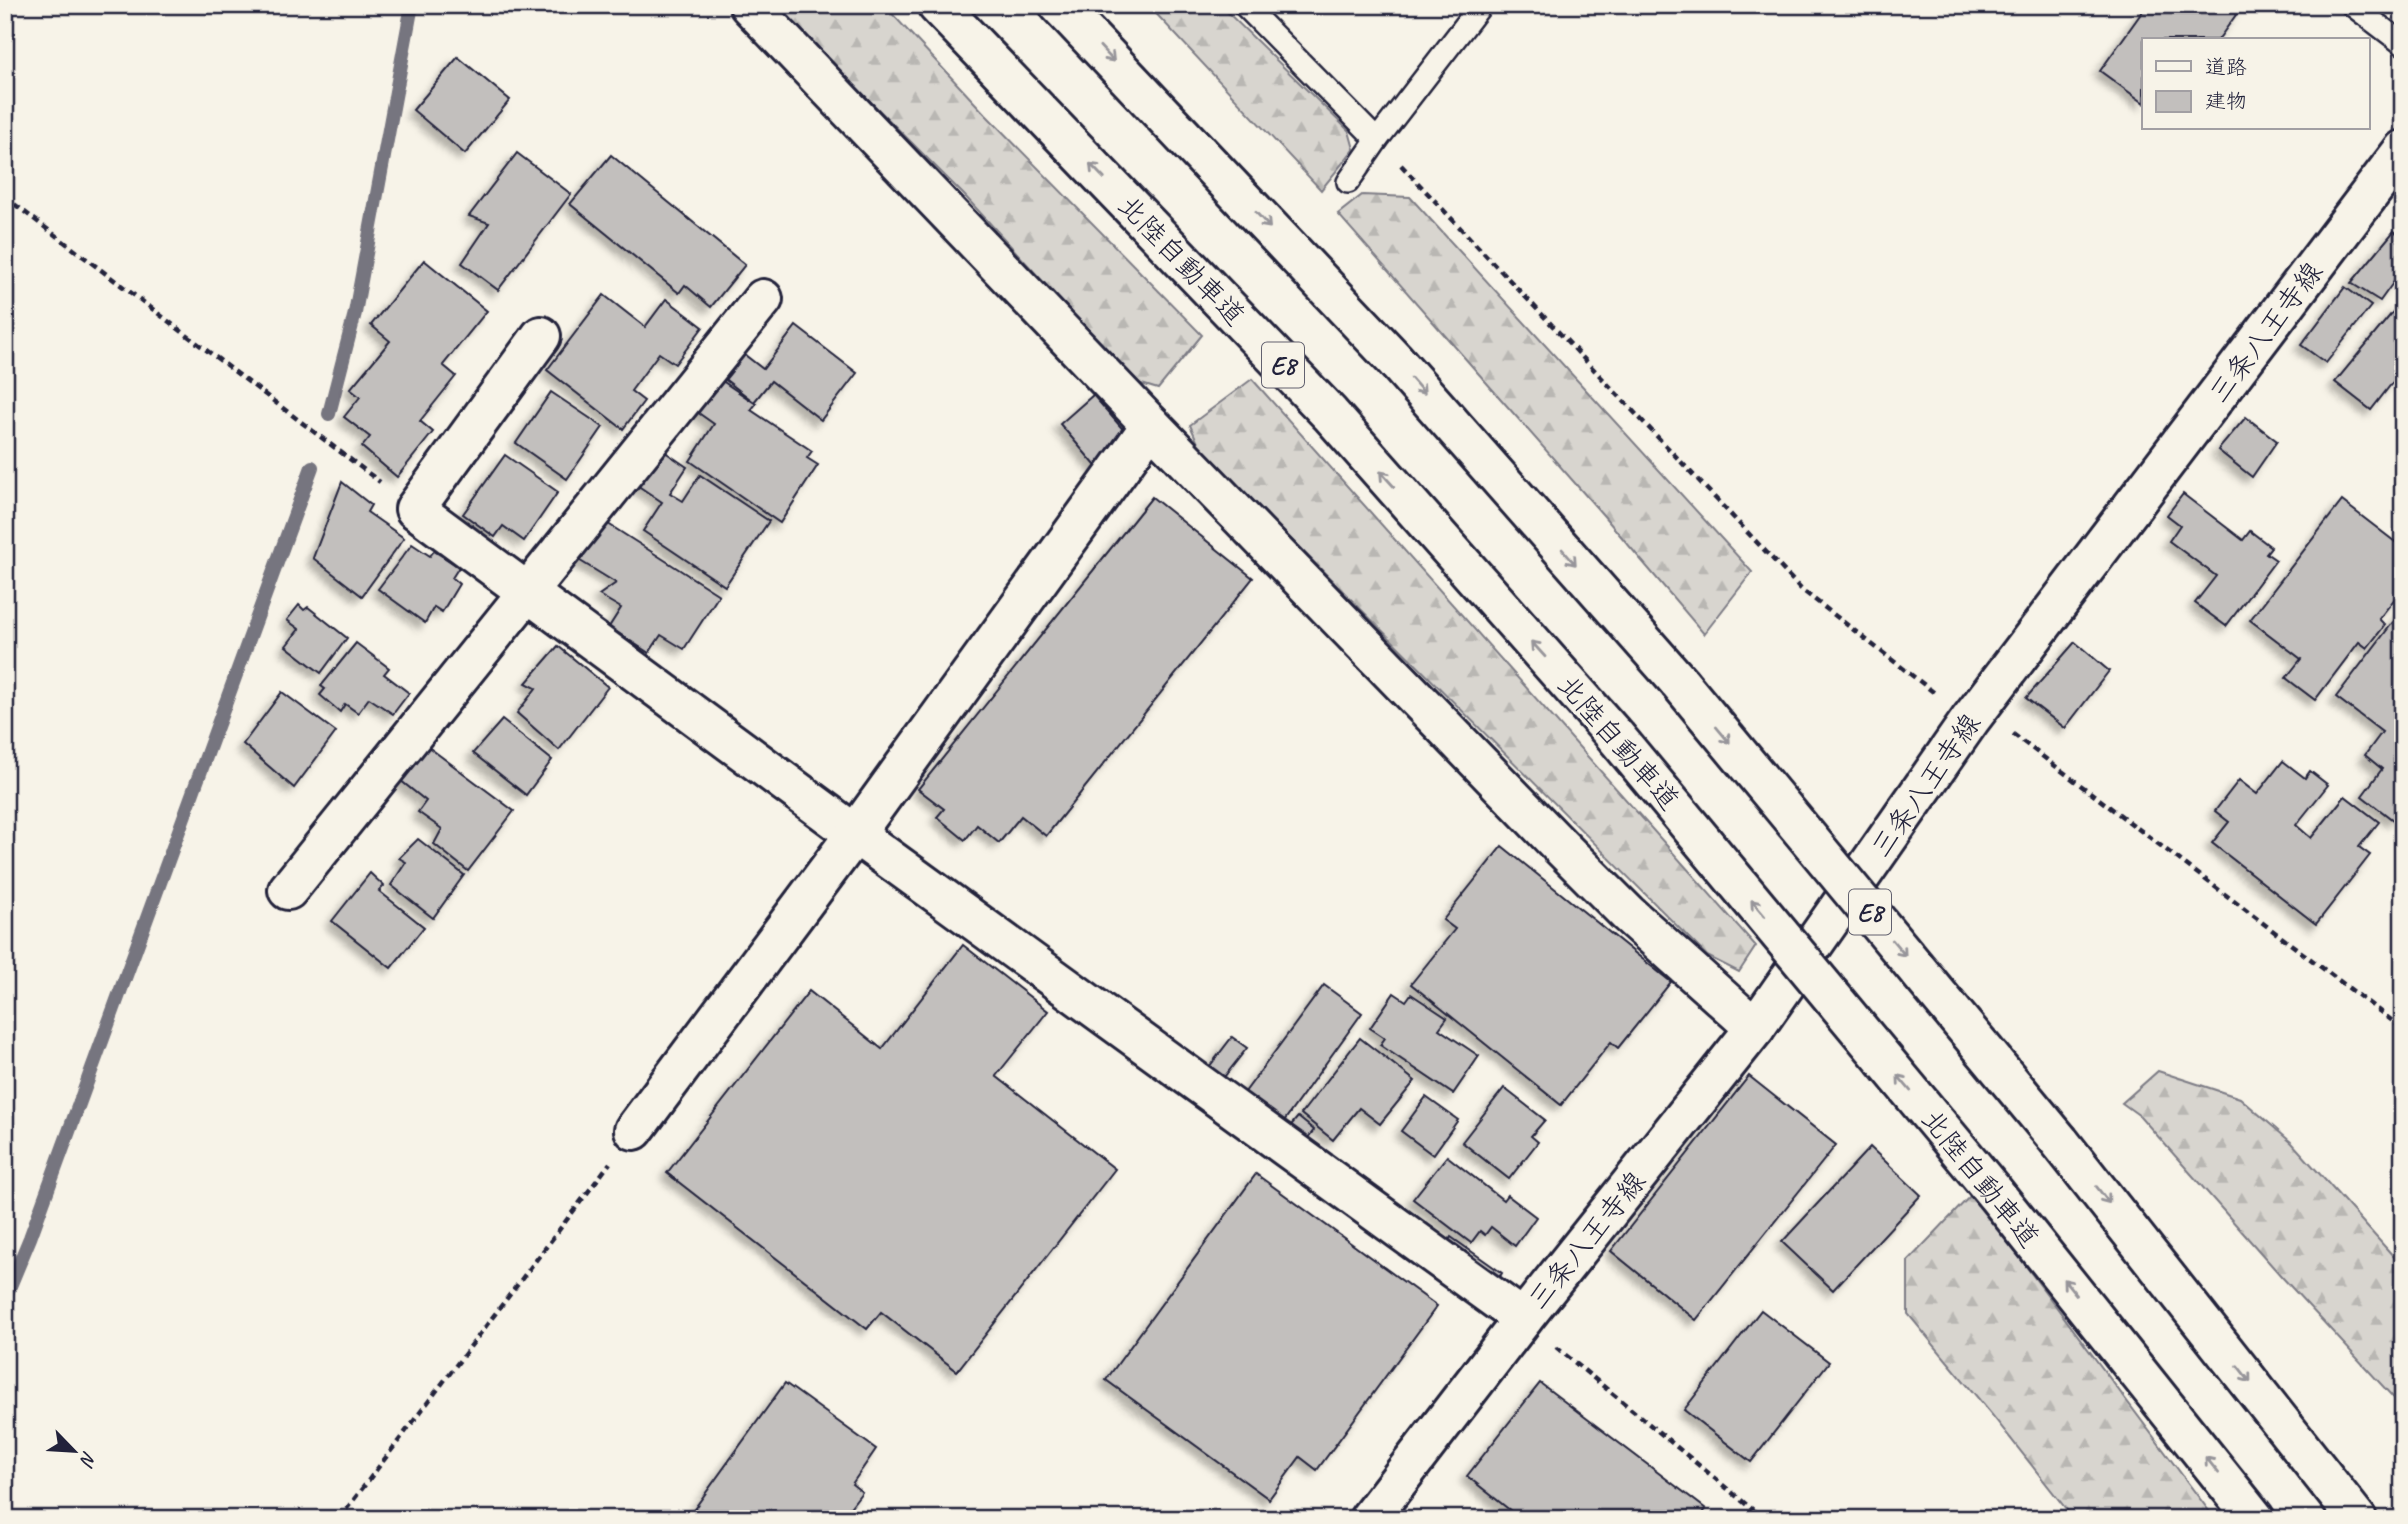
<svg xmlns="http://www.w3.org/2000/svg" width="2408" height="1524" font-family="Caveat,'Klee One',sans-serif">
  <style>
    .forest { fill: url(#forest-firs); stroke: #7d7c85; stroke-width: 2 }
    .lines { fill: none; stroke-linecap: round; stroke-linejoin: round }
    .stream { stroke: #76747f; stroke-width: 14 }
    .building { fill: #c2bfbd; stroke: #22223b; stroke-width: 2; filter: url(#shadow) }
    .service-casing { stroke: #22223b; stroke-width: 26 }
    .minor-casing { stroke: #22223b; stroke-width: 44 }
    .secondary-casing { stroke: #22223b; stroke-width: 44 }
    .motorway-casing { stroke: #22223b; stroke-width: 44 }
    .path { stroke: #22223b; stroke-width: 4.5; stroke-dasharray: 7 5; stroke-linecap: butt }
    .service { stroke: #f7f3e8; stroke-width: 21 }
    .minor { stroke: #f7f3e8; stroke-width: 38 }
    .secondary { stroke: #f7f3e8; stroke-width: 38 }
    .motorway { stroke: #f7f3e8; stroke-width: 38 }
    .motorway-bridge-casing { stroke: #22223b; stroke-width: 44; stroke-linecap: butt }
    .motorway-bridge { stroke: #f7f3e8; stroke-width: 38 }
    .oneway { stroke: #97959a }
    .labels { text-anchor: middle; stroke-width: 6; stroke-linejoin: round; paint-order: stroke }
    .shield { fill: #f7f3e8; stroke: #62616f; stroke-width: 2 }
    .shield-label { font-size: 26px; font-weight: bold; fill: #22223b }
    .street-label { font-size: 28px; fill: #22223b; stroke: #f7f3e8 }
  </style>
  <defs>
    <pattern id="forest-firs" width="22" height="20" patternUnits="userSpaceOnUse" patternTransform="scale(1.75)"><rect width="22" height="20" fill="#d8d5cf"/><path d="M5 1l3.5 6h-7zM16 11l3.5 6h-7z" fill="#b9b7b3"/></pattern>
    <filter id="shadow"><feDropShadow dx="-6" dy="6" stdDeviation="3.5" flood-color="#0004"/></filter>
  </defs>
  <rect width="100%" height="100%" fill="#f7f3e8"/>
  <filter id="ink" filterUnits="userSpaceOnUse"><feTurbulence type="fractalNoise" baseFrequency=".0143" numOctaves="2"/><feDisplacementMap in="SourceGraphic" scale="14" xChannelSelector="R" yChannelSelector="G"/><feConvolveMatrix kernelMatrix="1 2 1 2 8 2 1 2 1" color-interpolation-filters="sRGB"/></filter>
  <g filter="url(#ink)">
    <g class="forest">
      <polygon points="774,5 884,5 986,115 1202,335 1158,389 1135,382 964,195"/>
      <polygon points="1148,5 1220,5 1349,131 1354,149 1321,190"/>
      <polygon points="1362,195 1410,197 1752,572 1704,634 1603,515 1338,214"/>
      <polygon points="1252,379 1756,946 1739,972 1707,956 1200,448 1190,425"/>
      <polygon points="2158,1071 2240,1098 2292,1143 2403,1267 2403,1408 2282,1277 2140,1116 2122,1103"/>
      <polygon points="1972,1194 2215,1519 2074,1519 1992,1415 1908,1314 1908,1261"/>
    </g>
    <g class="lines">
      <g class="stream">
        <polyline points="329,414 355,313 412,5"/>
        <polyline points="5,1298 30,1238 312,467"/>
      </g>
    </g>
    <g class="building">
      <polygon points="2147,5 2243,5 2218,40 2144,40 2144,103 2100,71"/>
      <polygon points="458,57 510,100 465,154 413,110"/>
      <polygon points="517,153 571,194 498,290 462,263 489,223 469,216"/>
      <polygon points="611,155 745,265 711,307 685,285 679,293 570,204"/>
      <polygon points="2394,231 2403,238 2403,269 2380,301 2351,283"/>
      <polygon points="424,260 487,311 443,365 456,376 420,421 433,432 397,477 362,447 370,437 344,417 360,397 350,389 390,341 371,325"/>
      <polygon points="2345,287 2371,306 2326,363 2301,345"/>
      <polygon points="604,295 645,327 666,299 703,327 675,364 659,353 631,391 644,401 623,429 547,370"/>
      <polygon points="2397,307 2403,312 2403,369 2371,410 2335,382"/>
      <polygon points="796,326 857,373 821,420 771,381 754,402 717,373 736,348 763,369"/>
      <polygon points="712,374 756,404 751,410 812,451 807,458 818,465 780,523 690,461 714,424 690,407"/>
      <polygon points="551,392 603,427 567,479 516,443"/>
      <polygon points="1093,395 1134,442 1101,472 1060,424"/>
      <polygon points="2246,417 2277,441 2252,477 2218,450"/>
      <polygon points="655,445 687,467 670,493 683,501 700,475 769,521 725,586 643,531 662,502 631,481"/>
      <polygon points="505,455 558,492 524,541 503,526 495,537 463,514"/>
      <polygon points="342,482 371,505 367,512 404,538 362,596 313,558"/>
      <polygon points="2183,494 2243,540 2250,531 2271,547 2266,553 2276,560 2226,626 2195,603 2216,576 2169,541 2180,525 2167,515"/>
      <polygon points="1152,497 1253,578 1046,836 1021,816 999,843 977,825 965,840 937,817 944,809 918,789"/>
      <polygon points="2342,501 2403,548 2403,588 2379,619 2385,625 2367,648 2359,642 2315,700 2286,678 2301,659 2250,620"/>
      <polygon points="602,520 719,595 684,649 661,635 649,653 609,627 621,608 599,595 616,583 577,559"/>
      <polygon points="412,544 430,556 434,551 459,567 452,578 459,584 442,612 434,607 425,623 378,589"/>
      <polygon points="299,605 304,610 308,607 347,638 321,673 286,646 299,629 287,620"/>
      <polygon points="2403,609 2403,807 2393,820 2362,796 2382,769 2365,755 2382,732 2336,697"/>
      <polygon points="2075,642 2109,671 2065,728 2026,698"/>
      <polygon points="356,643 389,668 384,674 409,693 393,714 369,698 358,713 345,704 340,712 320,695 325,689 321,686"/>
      <polygon points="558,646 608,687 559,750 517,713 536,688 526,683"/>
      <polygon points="282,692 336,732 294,788 243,744"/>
      <polygon points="502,720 552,760 526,795 473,753"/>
      <polygon points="427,746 514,811 468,871 434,844 442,829 418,812 426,801 400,780"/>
      <polygon points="2283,761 2305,778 2310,771 2328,785 2296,825 2311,838 2345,796 2379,822 2359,847 2370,855 2316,924 2212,843 2229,822 2215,811 2239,780 2257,794"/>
      <polygon points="418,839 464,875 433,918 391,885 406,862 399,858"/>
      <polygon points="1502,846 1671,982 1618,1048 1611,1042 1561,1105 1411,984 1455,929 1443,920"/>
      <polygon points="370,873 384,886 379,891 424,927 391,968 332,921"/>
      <polygon points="963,945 1048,1011 996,1076 1115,1169 957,1371 881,1312 867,1329 667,1173 809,991 882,1049"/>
      <polygon points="1324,985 1362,1013 1284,1121 1245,1092"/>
      <polygon points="1394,993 1406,1001 1411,994 1447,1018 1439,1029 1479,1056 1453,1094 1380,1045 1385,1038 1370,1028"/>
      <polygon points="1232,1037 1247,1048 1217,1086 1203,1075"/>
      <polygon points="1360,1038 1415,1081 1380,1124 1359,1108 1333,1140 1301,1114"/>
      <polygon points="1749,1076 1836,1145 1696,1320 1611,1251"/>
      <polygon points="1504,1088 1545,1120 1531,1136 1538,1142 1509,1179 1462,1142"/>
      <polygon points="1426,1097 1458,1120 1433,1155 1401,1131"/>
      <polygon points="1298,1117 1314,1130 1297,1152 1280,1138"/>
      <polygon points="1870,1147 1921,1195 1833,1290 1782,1242"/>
      <polygon points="1447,1156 1503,1200 1507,1195 1536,1217 1515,1246 1491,1227 1485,1235 1480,1231 1471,1243 1413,1199"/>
      <polygon points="1256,1174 1437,1306 1317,1470 1300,1457 1269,1499 1106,1380"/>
      <polygon points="1451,1237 1502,1273 1491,1292 1439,1256"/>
      <polygon points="1761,1310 1829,1362 1751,1462 1684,1410"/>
      <polygon points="785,1383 876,1449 852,1484 862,1492 841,1519 687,1519"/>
      <polygon points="1540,1383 1706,1509 1699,1519 1521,1519 1467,1476"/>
    </g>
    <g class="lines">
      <defs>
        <g id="service">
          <polyline points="1244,5 1377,140"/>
          <polyline points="2352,5 2403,44"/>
          <polyline points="1348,182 1377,140 1481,5"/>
        </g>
        <g id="minor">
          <polyline points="749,5 1151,425 1559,845 1628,914 1755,1028"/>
          <polyline points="541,336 415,509 855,834 1523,1319"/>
          <polyline points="288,890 763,299"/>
          <polyline points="634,1130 855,834 1151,425"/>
        </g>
        <polyline id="secondary" points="1369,1519 1523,1319 1755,1028 1970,720 2403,150"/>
        <g id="motorway">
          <polyline points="937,5 1330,414 1616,737"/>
          <polyline points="1059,5 1394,359 1679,682"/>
          <polyline points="2060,1142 2357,1519"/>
          <polyline points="1994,1192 2255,1519"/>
        </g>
      </defs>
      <use href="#service" class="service-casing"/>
      <use href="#minor" class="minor-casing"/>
      <use href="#secondary" class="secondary-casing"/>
      <use href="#motorway" class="motorway-casing"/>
      <g class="path">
        <polyline points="1401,165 1801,589 1936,694"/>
        <polyline points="5,197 380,482"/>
        <polyline points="2013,734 2403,1029"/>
        <polyline points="1556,1347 1764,1519"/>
        <polyline points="339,1519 610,1163"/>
      </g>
      <use href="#service" class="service"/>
      <use href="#minor" class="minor"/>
      <use href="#secondary" class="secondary"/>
      <use href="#motorway" class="motorway"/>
      <defs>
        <g id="motorway-bridge">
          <polyline points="1679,682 2060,1142"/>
          <polyline points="1616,737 1994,1192"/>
        </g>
      </defs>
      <use href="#motorway-bridge" class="motorway-bridge-casing"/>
      <use href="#motorway-bridge" class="motorway-bridge"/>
    </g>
    <defs><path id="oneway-shaft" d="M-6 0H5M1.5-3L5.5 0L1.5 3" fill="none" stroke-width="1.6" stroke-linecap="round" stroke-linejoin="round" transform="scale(1.75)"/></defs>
    <g class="oneway">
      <use href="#oneway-shaft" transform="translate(1107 54) rotate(47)"/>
      <use href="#oneway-shaft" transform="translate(1097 171) rotate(-134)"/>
      <use href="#oneway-shaft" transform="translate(1263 220) rotate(47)"/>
      <use href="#oneway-shaft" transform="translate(1418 386) rotate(49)"/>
      <use href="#oneway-shaft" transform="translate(1387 479) rotate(-132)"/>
      <use href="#oneway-shaft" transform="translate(1569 557) rotate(49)"/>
      <use href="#oneway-shaft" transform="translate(1538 649) rotate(-132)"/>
      <use href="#oneway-shaft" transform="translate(1723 735) rotate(50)"/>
      <use href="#oneway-shaft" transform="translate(1758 908) rotate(-130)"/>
      <use href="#oneway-shaft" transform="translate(1899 948) rotate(50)"/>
      <use href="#oneway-shaft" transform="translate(1904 1083) rotate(-130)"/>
      <use href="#oneway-shaft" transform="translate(2103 1195) rotate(52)"/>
      <use href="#oneway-shaft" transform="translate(2070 1287) rotate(-129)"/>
      <use href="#oneway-shaft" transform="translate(2244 1374) rotate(52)"/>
      <use href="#oneway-shaft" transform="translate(2212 1465) rotate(-129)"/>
    </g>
  </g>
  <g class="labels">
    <g class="shield">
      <rect x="1262" y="342.5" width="42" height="45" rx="5"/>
      <rect x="1849" y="889.5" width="42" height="45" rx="5"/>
    </g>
    <g class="shield-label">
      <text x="1283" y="374">E8</text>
      <text x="1870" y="921">E8</text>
    </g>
    <g class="street-label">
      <text transform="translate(1182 260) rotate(46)" y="10">北陸自動車道</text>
      <text transform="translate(2265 332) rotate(-53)" y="10">三条八王寺線</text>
      <text transform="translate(1619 742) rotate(49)" y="10">北陸自動車道</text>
      <text transform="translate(1925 785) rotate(-55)" y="10">三条八王寺線</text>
      <text transform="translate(1981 1178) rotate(51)" y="10">北陸自動車道</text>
      <text transform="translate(1586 1240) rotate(-51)" y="10">三条八王寺線</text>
    </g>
  </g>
  <rect width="2408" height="1524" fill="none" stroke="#f7f3e8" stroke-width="28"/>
  <rect x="14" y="14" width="2380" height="1496" fill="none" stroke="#22223b" stroke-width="2.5" filter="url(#ink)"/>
  <rect x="2142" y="38" width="228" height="91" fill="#f7f3e8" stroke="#a29fa3" stroke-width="2"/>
  <rect x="2156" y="61" width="35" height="10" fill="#f7f3e8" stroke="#a29fa3" stroke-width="2"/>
  <text x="2205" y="74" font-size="21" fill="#22223b">道路</text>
  <rect x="2156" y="91" width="35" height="21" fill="#c2bfbd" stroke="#a29fa3" stroke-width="2"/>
  <text x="2205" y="108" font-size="21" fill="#22223b">建物</text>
  <g transform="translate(74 1451) rotate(115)" stroke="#f7f3e8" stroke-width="5" paint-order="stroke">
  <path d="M0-5L12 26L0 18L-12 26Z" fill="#22223b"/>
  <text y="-10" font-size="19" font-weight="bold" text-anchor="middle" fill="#22223b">N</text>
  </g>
</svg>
